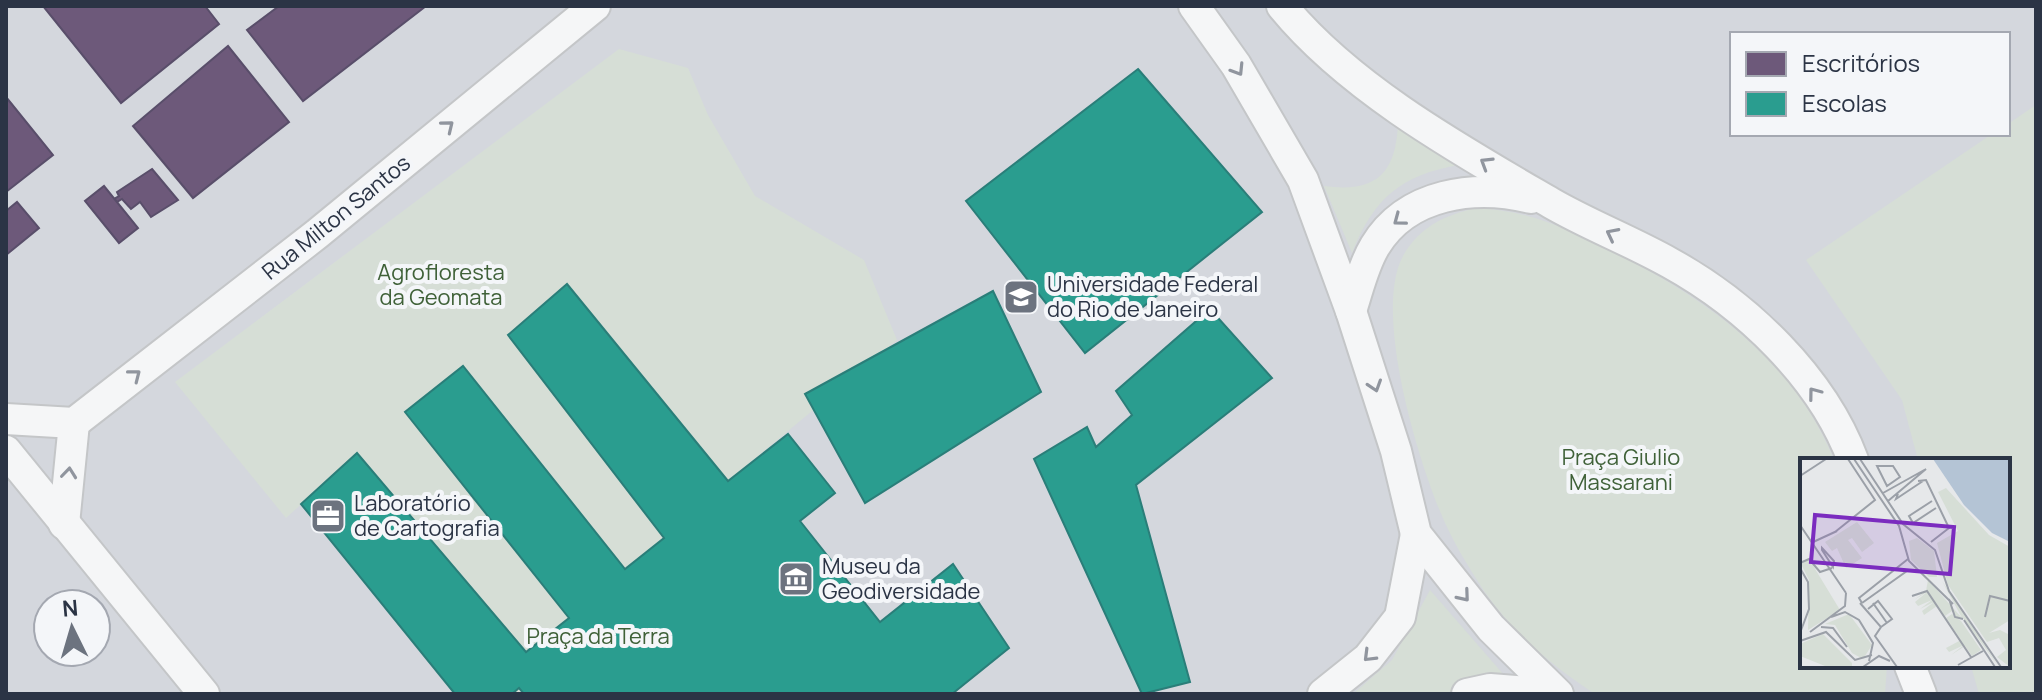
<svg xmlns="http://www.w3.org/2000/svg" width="2042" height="700" font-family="Manrope,sans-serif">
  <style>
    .built { fill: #d4d7dd; fill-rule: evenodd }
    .green { fill: #d6ded6 }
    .offices { fill: #6d597a; stroke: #594e6a; stroke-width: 2 }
    .schools { fill: #2a9d8f; stroke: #2a7e79; stroke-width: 2 }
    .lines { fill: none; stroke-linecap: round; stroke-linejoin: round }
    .minor-casing { stroke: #c4c6c8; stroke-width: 34 }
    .minor { stroke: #f5f6f7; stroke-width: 30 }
    .oneway { stroke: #90959e }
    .labels { text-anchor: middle; stroke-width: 8; stroke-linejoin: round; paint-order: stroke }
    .street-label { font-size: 22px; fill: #2b3445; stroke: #f4f6f9 }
    .park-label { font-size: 22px; fill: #3f6138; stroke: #f4f6f9 }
    .poi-label { font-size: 22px; fill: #2b3445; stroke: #f4f6f9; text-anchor: start }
    .inset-road { fill: none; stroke: #9ba0a8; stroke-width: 2 }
    .view { fill: #7b2cbf; fill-opacity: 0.15; stroke: #7b2cbf; stroke-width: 4 }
    .inset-edge { fill: none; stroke: #2b3445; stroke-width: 4 }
  </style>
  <rect width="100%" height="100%" fill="#e6e8ea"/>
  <path class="built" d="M6 6H2036V694H6ZM1732 34H2008V134H1732ZM1802 460H2008V666H1802ZM48 604H96V652H48Z"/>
  <g class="green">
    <polygon points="619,49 688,68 708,115 755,196 864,260 897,340 728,481 566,284 508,335 664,538 625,569 463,366 405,412 567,616 697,517 578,694 473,694 523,649 358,453 286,518 175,382"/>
    <polygon points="2036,105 2036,694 1979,694 1971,666 2008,666 2008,460 1918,460 1902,400 1806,260 1992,134 2008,134 2008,124"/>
    <path d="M1398 123 1459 165C1401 175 1374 198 1352 253L1324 186C1376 193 1396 174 1398 123Z"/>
    <path d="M1476 208C1531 211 1565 228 1614 252 1705 298 1795 361 1834 460H1802V666H1887L1885 694H1595C1553 667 1513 633 1484 591 1468 566 1451 539 1440 511 1417 456 1373 311 1403 256 1419 227 1445 215 1476 208Z"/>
    <polygon points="1430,590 1504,675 1442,694 1353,694 1392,660"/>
  </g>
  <g class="offices">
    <polygon points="43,6 205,6 219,24 121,103"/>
    <polygon points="279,6 426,6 303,101 247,30"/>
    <polygon points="228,46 289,122 193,198 133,126"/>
    <polygon points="6,97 53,155 6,192"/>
    <polygon points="152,169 178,200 151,217 140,202 131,209 122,199 117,202 114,199 119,196 117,192"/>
    <polygon points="104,186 138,228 119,243 85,201"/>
    <polygon points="17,202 39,228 6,255 6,211"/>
  </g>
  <g class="schools">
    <polygon points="1138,69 1262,212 1085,353 966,201"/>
    <polygon points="567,284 728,481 788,434 835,493 800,521 880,622 953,564 1009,648 952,694 524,694 519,688 512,694 455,694 301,504 357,453 526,652 569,618 405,412 463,366 625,569 664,538 508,335"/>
    <polygon points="993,291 1041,392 865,503 805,394"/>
    <polygon points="1210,309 1272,378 1136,485 1190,682 1142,694 1034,459 1087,427 1096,447 1132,415 1116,391"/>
  </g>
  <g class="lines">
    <defs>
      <g id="minor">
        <polyline points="1194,6 1236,65 1303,180 1351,311 1396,451 1416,534 1491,628 1558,694"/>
        <path d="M1282 6C1349 88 1460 150 1551 203 1589 225 1631 241 1670 263 1746 305 1822 377 1853 460"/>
        <path d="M1351 311C1358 290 1363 266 1375 246 1407 193 1475 184 1531 198"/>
        <polyline points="6,419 74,423 317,234 595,6"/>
        <polyline points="6,451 204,694"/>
        <polyline points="64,524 74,423"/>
        <polyline points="1910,666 1921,694"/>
        <polyline points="1323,694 1368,658 1400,617 1416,534"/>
        <polyline points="1467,694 1490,689 1557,694"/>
      </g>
    </defs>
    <use href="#minor" class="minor-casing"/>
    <use href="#minor" class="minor"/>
  </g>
  <defs><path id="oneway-chevron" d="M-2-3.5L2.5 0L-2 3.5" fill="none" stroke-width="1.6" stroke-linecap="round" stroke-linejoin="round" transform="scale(2)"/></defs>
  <g class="oneway">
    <use href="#oneway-chevron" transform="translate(1238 70) rotate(58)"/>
    <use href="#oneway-chevron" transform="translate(448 126) rotate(-39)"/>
    <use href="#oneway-chevron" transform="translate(1486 163) rotate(-148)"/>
    <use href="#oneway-chevron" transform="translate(1399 220) rotate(143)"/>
    <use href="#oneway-chevron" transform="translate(1612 234) rotate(-153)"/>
    <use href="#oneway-chevron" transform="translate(135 375) rotate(-38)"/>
    <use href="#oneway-chevron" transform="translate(1375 386) rotate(72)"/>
    <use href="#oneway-chevron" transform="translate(1814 393) rotate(-127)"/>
    <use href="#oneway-chevron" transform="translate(69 473) rotate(-84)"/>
    <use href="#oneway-chevron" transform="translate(1464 596) rotate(50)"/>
    <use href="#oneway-chevron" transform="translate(1369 656) rotate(135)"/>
  </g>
  <defs>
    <symbol id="university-square" viewBox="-11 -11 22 22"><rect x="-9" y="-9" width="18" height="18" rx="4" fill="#6c737f" stroke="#f4f6f9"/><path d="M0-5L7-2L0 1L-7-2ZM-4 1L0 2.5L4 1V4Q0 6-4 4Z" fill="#fff"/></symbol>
    <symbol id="office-square" viewBox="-11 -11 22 22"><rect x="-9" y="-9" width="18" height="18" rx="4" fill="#6c737f" stroke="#f4f6f9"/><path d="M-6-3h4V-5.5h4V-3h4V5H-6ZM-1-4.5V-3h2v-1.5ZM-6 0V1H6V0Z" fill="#fff"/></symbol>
    <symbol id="museum-square" viewBox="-11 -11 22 22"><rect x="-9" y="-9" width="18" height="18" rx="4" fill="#6c737f" stroke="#f4f6f9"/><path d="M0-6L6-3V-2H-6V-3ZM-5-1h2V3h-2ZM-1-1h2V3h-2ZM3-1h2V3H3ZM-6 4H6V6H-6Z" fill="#fff"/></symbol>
  </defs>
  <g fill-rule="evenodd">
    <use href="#university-square" x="1001" y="277" width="40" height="40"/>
    <use href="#office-square" x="308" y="496" width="40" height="40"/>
    <use href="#museum-square" x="776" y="559" width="40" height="40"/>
  </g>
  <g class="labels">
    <g class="street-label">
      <text transform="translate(336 217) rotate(-39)" y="8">Rua Milton Santos</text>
    </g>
    <g class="park-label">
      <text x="441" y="280">Agrofloresta<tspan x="441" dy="25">da Geomata</tspan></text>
      <text x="1621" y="465">Praça Giulio<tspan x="1621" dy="25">Massarani</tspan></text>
      <text x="598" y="644">Praça da Terra</text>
    </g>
    <g class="poi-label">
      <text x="1047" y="292">Universidade Federal<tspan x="1047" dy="25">do Rio de Janeiro</tspan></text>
      <text x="354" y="511">Laboratório<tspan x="354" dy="25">de Cartografia</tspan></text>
      <text x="822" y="574">Museu da<tspan x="822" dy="25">Geodiversidade</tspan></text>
    </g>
  </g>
  <g transform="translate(1800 458)">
    <rect width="210" height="210" fill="#e6e8ea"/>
    <path d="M146 30 189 77 210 89V162L189 175 200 172 210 177V209L197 199 206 192 199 180 187 184 148 127 137 85 158 73 138 34ZM57 64 74 85 62 94 52 80 48 82 62 100 46 110 37 90 32 93 25 84ZM117 80 134 93 137 119H129L111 102 109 83ZM9 101 40 152 8 172 9 122 1 106ZM128 122 162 160 142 123 199 209 163 160 157 159 152 153 145 158 137 148 124 157 122 153 134 144 120 151 132 142 118 148 115 144 127 134 114 142 126 133ZM49 156 72 187 63 201 52 195 35 167 25 166ZM152 156 161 163 181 192 172 198 165 188 151 197 164 187 149 194 146 190 161 182 146 160ZM23 176 52 205V209L25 208 0 198V186Z" fill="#d6ded6"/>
    <path d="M133 1H210V84L192 75 164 47Z" fill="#b4c4d5"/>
    <path class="inset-road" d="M54 1 99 68 109 103 153 146M60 1 103 66 135 92 149 133 201 209M77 8H93L100 19 87 28ZM0 18 26 1M118 23 126 22 149 70 131 84M83 35 126 11 88 43M98 36 96 41 123 23M132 43 109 58 113 65 136 50M0 67 46 135M35 74 75 42 48 1M11 85 37 73M22 90 34 103 33 109 22 92ZM0 105 9 101 20 114 32 110M0 110 8 124 9 151 0 175M112 138 127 133 171 199M149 141 155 159 163 161M60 145 81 169 75 178 97 209M62 145 59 140 108 101M62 145 107 113H117M73 145 87 165M68 151 78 143 92 161 81 169M31 159 45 154 59 162 73 185 69 203M185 159 190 138 210 143M164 162 195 209M21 169 33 170 47 189M10 174 45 148 46 135M0 183 26 174 55 202 72 197M158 207 183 193M63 209 79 198 90 203"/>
    <path class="view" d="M15 57 154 69 150 116 11 104Z"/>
    <rect width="210" height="210" class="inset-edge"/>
  </g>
  <rect width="2042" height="700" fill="none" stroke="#2b3445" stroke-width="16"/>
  <rect x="1730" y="32" width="280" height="104" fill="#f4f6f9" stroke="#a4a8b1" stroke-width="2"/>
  <rect x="1746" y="52" width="40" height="24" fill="#6d597a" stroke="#a4a8b1" stroke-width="2"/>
  <text x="1802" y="72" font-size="24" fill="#2b3445">Escritórios</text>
  <rect x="1746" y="92" width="40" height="24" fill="#2a9d8f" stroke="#a4a8b1" stroke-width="2"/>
  <text x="1802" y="112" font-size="24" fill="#2b3445">Escolas</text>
  <g transform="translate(72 628) rotate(355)"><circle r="38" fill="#f4f6f9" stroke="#a4a8b1" stroke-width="2"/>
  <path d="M0-6L14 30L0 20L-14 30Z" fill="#6c737f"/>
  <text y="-12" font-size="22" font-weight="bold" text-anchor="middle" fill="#2b3445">N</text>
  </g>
</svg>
